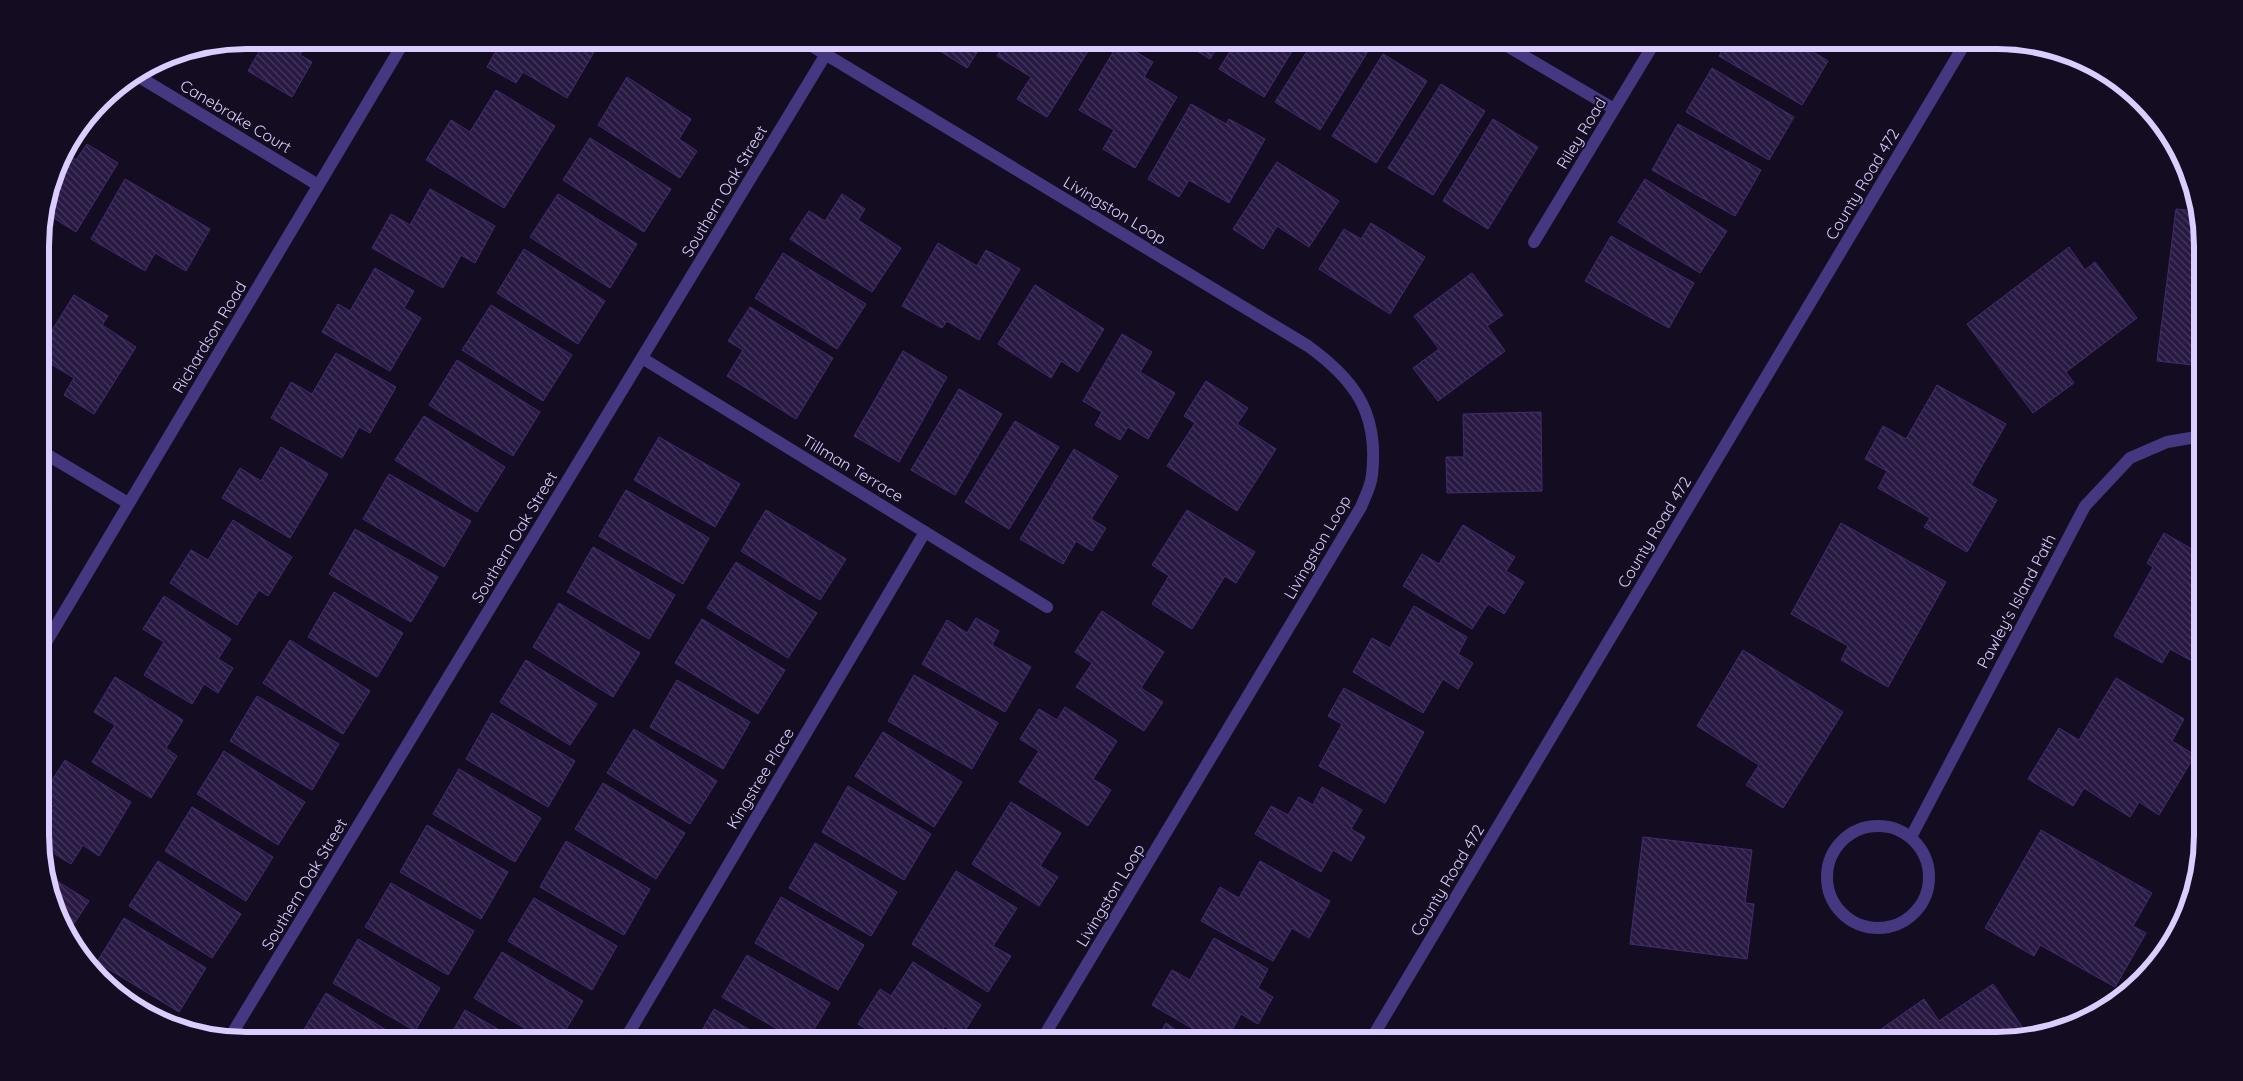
<svg xmlns="http://www.w3.org/2000/svg" width="2243" height="1081" font-family="Quicksand,sans-serif">
  <style>
    .building { fill: url(#building-back-hatch); stroke: #422b6f }
    .lines { fill: none; stroke-linecap: round; stroke-linejoin: round }
    .minor { stroke: #453881; stroke-width: 12 }
    .tertiary { stroke: #453881; stroke-width: 12 }
    .labels { text-anchor: middle; stroke-width: 4; stroke-linejoin: round; paint-order: stroke }
    .street-label { font-size: 16px; fill: #dbcdff; stroke: #140d21 }
    .rim { fill: none; stroke: #dbcdff; stroke-width: 6 }
  </style>
  <defs>
    <pattern id="building-back-hatch" width="6" height="6" patternUnits="userSpaceOnUse" patternTransform="scale(1.25)"><rect width="6" height="6" fill="#281942"/><path d="M-1 5l2 2M0 0l6 6M5-1l2 2" fill="none" stroke="#47395e"/></pattern>
  </defs>
  <rect width="100%" height="100%" fill="#140d21"/>
  <g class="building">
    <polygon points="246,40 308,40 300,55 312,62 292,97 248,71 261,48"/>
    <polygon points="502,40 601,40 567,98 523,72 516,83 487,67"/>
    <polygon points="943,40 985,40 967,68 937,49"/>
    <polygon points="1007,40 1077,40 1090,48 1047,117 1017,99 1031,77 997,56"/>
    <polygon points="1179,40 1222,40 1210,59"/>
    <polygon points="1237,40 1299,40 1264,97 1219,69"/>
    <polygon points="1314,40 1358,40 1370,48 1320,130 1275,102"/>
    <polygon points="1729,40 1794,40 1828,61 1802,105 1719,56"/>
    <polygon points="1823,40 1841,40 1837,48"/>
    <polygon points="1119,42 1153,62 1144,77 1177,97 1135,168 1103,149 1114,130 1079,110"/>
    <polygon points="1383,54 1427,81 1376,163 1332,136"/>
    <polygon points="1712,68 1794,117 1769,160 1686,112"/>
    <polygon points="627,77 691,119 679,139 697,151 680,178 598,125"/>
    <polygon points="1441,84 1485,111 1433,195 1388,168"/>
    <polygon points="496,90 555,126 504,208 426,160 451,120 470,132"/>
    <polygon points="1191,104 1226,124 1229,119 1265,139 1229,203 1189,180 1179,197 1148,179"/>
    <polygon points="1493,119 1538,147 1488,229 1443,201"/>
    <polygon points="1678,124 1761,170 1735,216 1652,170"/>
    <polygon points="590,138 671,189 644,232 563,180"/>
    <polygon points="87,144 118,163 76,232 46,213 61,154 63,152 76,160"/>
    <polygon points="1277,162 1339,201 1309,247 1277,226 1263,249 1233,229"/>
    <polygon points="125,179 210,229 186,271 155,253 145,271 91,239"/>
    <polygon points="1645,179 1727,231 1700,273 1618,222"/>
    <polygon points="430,189 495,226 475,263 461,255 443,288 372,248 391,214 410,225"/>
    <polygon points="558,194 637,244 610,288 530,237"/>
    <polygon points="842,194 865,209 858,220 901,248 872,292 790,239 809,211 825,221"/>
    <polygon points="2176,209 2198,211 2201,219 2202,366 2157,361"/>
    <polygon points="1371,223 1425,257 1390,314 1319,269 1344,229 1361,239"/>
    <polygon points="1611,236 1694,283 1669,328 1585,281"/>
    <polygon points="938,243 977,266 986,250 1020,269 979,340 947,321 942,328 902,306"/>
    <polygon points="2069,247 2085,270 2095,262 2137,318 2066,372 2074,383 2033,413 1967,324"/>
    <polygon points="524,249 605,301 578,344 497,293"/>
    <polygon points="783,253 866,304 837,349 755,298"/>
    <polygon points="375,268 414,291 404,308 421,318 390,371 322,332 338,304 350,311"/>
    <polygon points="1472,273 1503,315 1487,326 1505,351 1438,401 1413,368 1439,349 1414,316"/>
    <polygon points="1035,285 1104,329 1078,372 1061,361 1051,378 998,344"/>
    <polygon points="74,295 108,316 102,325 136,347 94,414 64,395 74,378 41,358 41,348"/>
    <polygon points="491,305 572,355 543,401 462,350"/>
    <polygon points="750,307 833,358 796,419 727,376 743,350 728,341"/>
    <polygon points="1122,334 1152,352 1140,372 1175,393 1148,439 1128,427 1120,440 1095,425 1102,412 1083,401"/>
    <polygon points="903,351 947,377 899,462 854,436"/>
    <polygon points="336,353 396,387 370,433 359,427 342,458 271,418 291,382 312,394"/>
    <polygon points="457,360 540,412 513,456 429,405"/>
    <polygon points="1206,381 1248,408 1237,424 1276,449 1237,511 1167,466 1195,423 1184,416"/>
    <polygon points="1937,385 2006,424 1971,485 1997,500 1967,552 1924,527 1930,518 1878,488 1887,471 1865,459 1883,426 1906,439"/>
    <polygon points="959,389 1002,414 955,495 911,470"/>
    <polygon points="1541,412 1542,491 1447,493 1446,457 1464,457 1463,414"/>
    <polygon points="424,416 505,467 477,512 395,460"/>
    <polygon points="1015,421 1059,447 1009,529 965,502"/>
    <polygon points="659,437 740,484 715,527 634,480"/>
    <polygon points="281,447 328,474 290,538 222,498 240,468 261,481"/>
    <polygon points="1074,449 1118,476 1091,519 1106,528 1092,551 1076,541 1063,564 1020,539"/>
    <polygon points="389,474 471,521 444,567 363,519"/>
    <polygon points="626,490 709,538 683,584 599,536"/>
    <polygon points="766,510 846,559 820,600 741,551"/>
    <polygon points="1187,510 1255,552 1236,583 1225,576 1192,629 1152,604 1169,576 1152,565"/>
    <polygon points="233,520 292,557 268,596 259,590 237,625 170,583 191,550 208,560"/>
    <polygon points="1841,523 1946,582 1888,687 1841,660 1848,646 1791,614"/>
    <polygon points="1463,525 1515,557 1506,571 1524,582 1504,614 1488,604 1472,629 1403,586 1422,554 1439,564"/>
    <polygon points="355,529 438,577 411,622 329,574"/>
    <polygon points="2164,533 2202,555 2203,667 2170,649 2162,663 2114,636 2153,567 2147,563"/>
    <polygon points="593,547 675,595 649,639 567,592"/>
    <polygon points="736,562 817,613 788,658 707,608"/>
    <polygon points="334,592 403,633 377,677 308,637"/>
    <polygon points="164,596 231,639 218,659 233,668 218,693 204,684 192,704 144,675 164,642 143,629"/>
    <polygon points="559,603 640,653 613,697 533,647"/>
    <polygon points="1414,606 1467,637 1458,654 1473,663 1458,689 1443,679 1423,713 1353,672 1372,638 1390,648"/>
    <polygon points="1102,611 1164,652 1141,688 1163,702 1144,731 1076,687 1092,663 1075,652"/>
    <polygon points="976,618 999,631 992,645 1031,667 1005,712 922,664 947,620 967,633"/>
    <polygon points="702,619 785,670 758,714 675,663"/>
    <polygon points="290,640 370,691 343,734 263,683"/>
    <polygon points="1743,650 1843,712 1783,808 1746,785 1759,765 1697,726"/>
    <polygon points="526,660 597,704 570,745 500,702"/>
    <polygon points="914,675 998,723 972,769 888,721"/>
    <polygon points="115,677 183,720 166,748 177,756 151,798 92,762 115,725 94,712"/>
    <polygon points="2116,678 2184,719 2172,741 2195,755 2159,815 2139,802 2130,817 2084,788 2073,806 2028,779 2059,728 2079,740"/>
    <polygon points="677,680 750,722 723,769 650,727"/>
    <polygon points="1344,688 1424,732 1385,803 1319,766 1342,724 1328,716"/>
    <polygon points="257,696 339,744 312,790 230,741"/>
    <polygon points="1065,707 1117,741 1093,779 1111,790 1088,826 1019,782 1039,751 1020,739 1039,709 1057,720"/>
    <polygon points="492,713 575,761 548,807 466,759"/>
    <polygon points="634,729 717,781 690,824 607,773"/>
    <polygon points="883,732 962,782 934,827 855,776"/>
    <polygon points="224,751 305,802 278,845 197,794"/>
    <polygon points="65,760 131,802 99,856 83,845 71,864 42,846 42,824 54,803 42,796"/>
    <polygon points="459,769 541,818 515,862 433,814"/>
    <polygon points="603,783 685,833 656,879 575,829"/>
    <polygon points="848,786 931,834 904,880 822,832"/>
    <polygon points="1322,787 1362,810 1351,829 1365,837 1351,861 1333,850 1321,872 1255,834 1271,806 1288,815 1299,797 1313,805"/>
    <polygon points="1011,802 1061,833 1040,866 1058,877 1039,906 972,864"/>
    <polygon points="192,807 273,857 246,901 165,851"/>
    <polygon points="427,825 508,872 481,919 400,872"/>
    <polygon points="2041,830 2152,893 2133,926 2146,933 2115,987 2040,945 2034,956 1985,928"/>
    <polygon points="1643,837 1752,850 1745,903 1754,904 1747,959 1630,944"/>
    <polygon points="566,841 650,889 624,935 540,887"/>
    <polygon points="815,843 897,892 871,936 789,888"/>
    <polygon points="158,861 241,914 212,958 129,906"/>
    <polygon points="1260,861 1330,901 1309,938 1292,928 1273,961 1201,921 1220,887 1239,898"/>
    <polygon points="956,871 1017,908 993,946 1011,956 988,992 912,944"/>
    <polygon points="44,873 89,901 67,934 56,914"/>
    <polygon points="391,883 474,931 448,975 365,927"/>
    <polygon points="781,897 864,945 838,990 755,943"/>
    <polygon points="534,898 617,946 592,990 508,941"/>
    <polygon points="124,918 206,968 179,1012 97,962"/>
    <polygon points="1214,938 1268,969 1258,988 1273,997 1258,1024 1241,1014 1226,1041 1214,1041 1152,1005 1172,970 1190,980"/>
    <polygon points="358,939 440,988 415,1031 333,983"/>
    <polygon points="502,952 583,1001 559,1041 546,1041 474,998"/>
    <polygon points="747,955 830,1003 807,1041 798,1041 722,997"/>
    <polygon points="913,962 981,1005 961,1037 945,1026 936,1041 885,1041 858,1024 880,989 891,996"/>
    <polygon points="1993,984 2029,1037 2011,1041 1883,1041 1877,1032 1924,999 1939,1021"/>
    <polygon points="326,993 396,1036 393,1041 308,1041 300,1036"/>
    <polygon points="124,995 172,1024 155,1020"/>
    <polygon points="714,1009 769,1041 696,1041"/>
    <polygon points="465,1010 518,1041 447,1041"/>
    <polygon points="1166,1023 1193,1041 1155,1041"/>
  </g>
  <g class="lines">
    <g class="minor">
      <path d="M802 40 1308 346C1355 380 1379 413 1372 475 1371 486 1365 497 1361 507L1041 1041"/>
      <polyline points="1497,40 1614,109"/>
      <polyline points="136,75 318,185"/>
      <polyline points="1534,242 1656,40"/>
      <polyline points="642,358 1047,607"/>
      <polyline points="41,451 128,503"/>
      <polyline points="41,651 405,40"/>
      <circle cx="1878" cy="877" r="51"/>
      <polyline points="1911,837 2085,506 2130,458 2167,442 2202,436"/>
      <polyline points="230,1037 826,54"/>
      <polyline points="624,1041 925,532"/>
    </g>
    <polyline class="tertiary" points="1370,1041 1967,40"/>
  </g>
  <g class="labels">
    <g class="street-label">
      <text transform="translate(236 116) rotate(31)" y="6">Canebrake Court</text>
      <text transform="translate(1581 133) rotate(-59)" y="6">Riley Road</text>
      <text transform="translate(1862 184) rotate(-59)" y="6">County Road 472</text>
      <text transform="translate(724 191) rotate(-59)" y="6">Southern Oak Street</text>
      <text transform="translate(1115 210) rotate(31)" y="6">Livingston Loop</text>
      <text transform="translate(209 337) rotate(-59)" y="6">Richardson Road</text>
      <text transform="translate(853 468) rotate(31)" y="6">Tillman Terrace</text>
      <text transform="translate(1654 532) rotate(-59)" y="6">County Road 472</text>
      <text transform="translate(514 537) rotate(-59)" y="6">Southern Oak Street</text>
      <text transform="translate(1317 547) rotate(-60)" y="6">Livingston Loop</text>
      <text transform="translate(2016 601) rotate(-62)" y="6">Pawley's Island Path</text>
      <text transform="translate(760 778) rotate(-59)" y="6">Kingstree Place</text>
      <text transform="translate(1447 880) rotate(-59)" y="6">County Road 472</text>
      <text transform="translate(304 884) rotate(-59)" y="6">Southern Oak Street</text>
      <text transform="translate(1110 895) rotate(-59)" y="6">Livingston Loop</text>
    </g>
  </g>
  <path d="M0 0H2243V1081H0ZM246 49H1997A197 197 0 0 1 2194 246V835A197 197 0 0 1 1997 1032H246A197 197 0 0 1 49 835V246A197 197 0 0 1 246 49Z" fill="#140d21" fill-rule="evenodd"/>
  <path class="rim" d="M246 49H1997A197 197 0 0 1 2194 246V835A197 197 0 0 1 1997 1032H246A197 197 0 0 1 49 835V246A197 197 0 0 1 246 49Z"/>
</svg>
